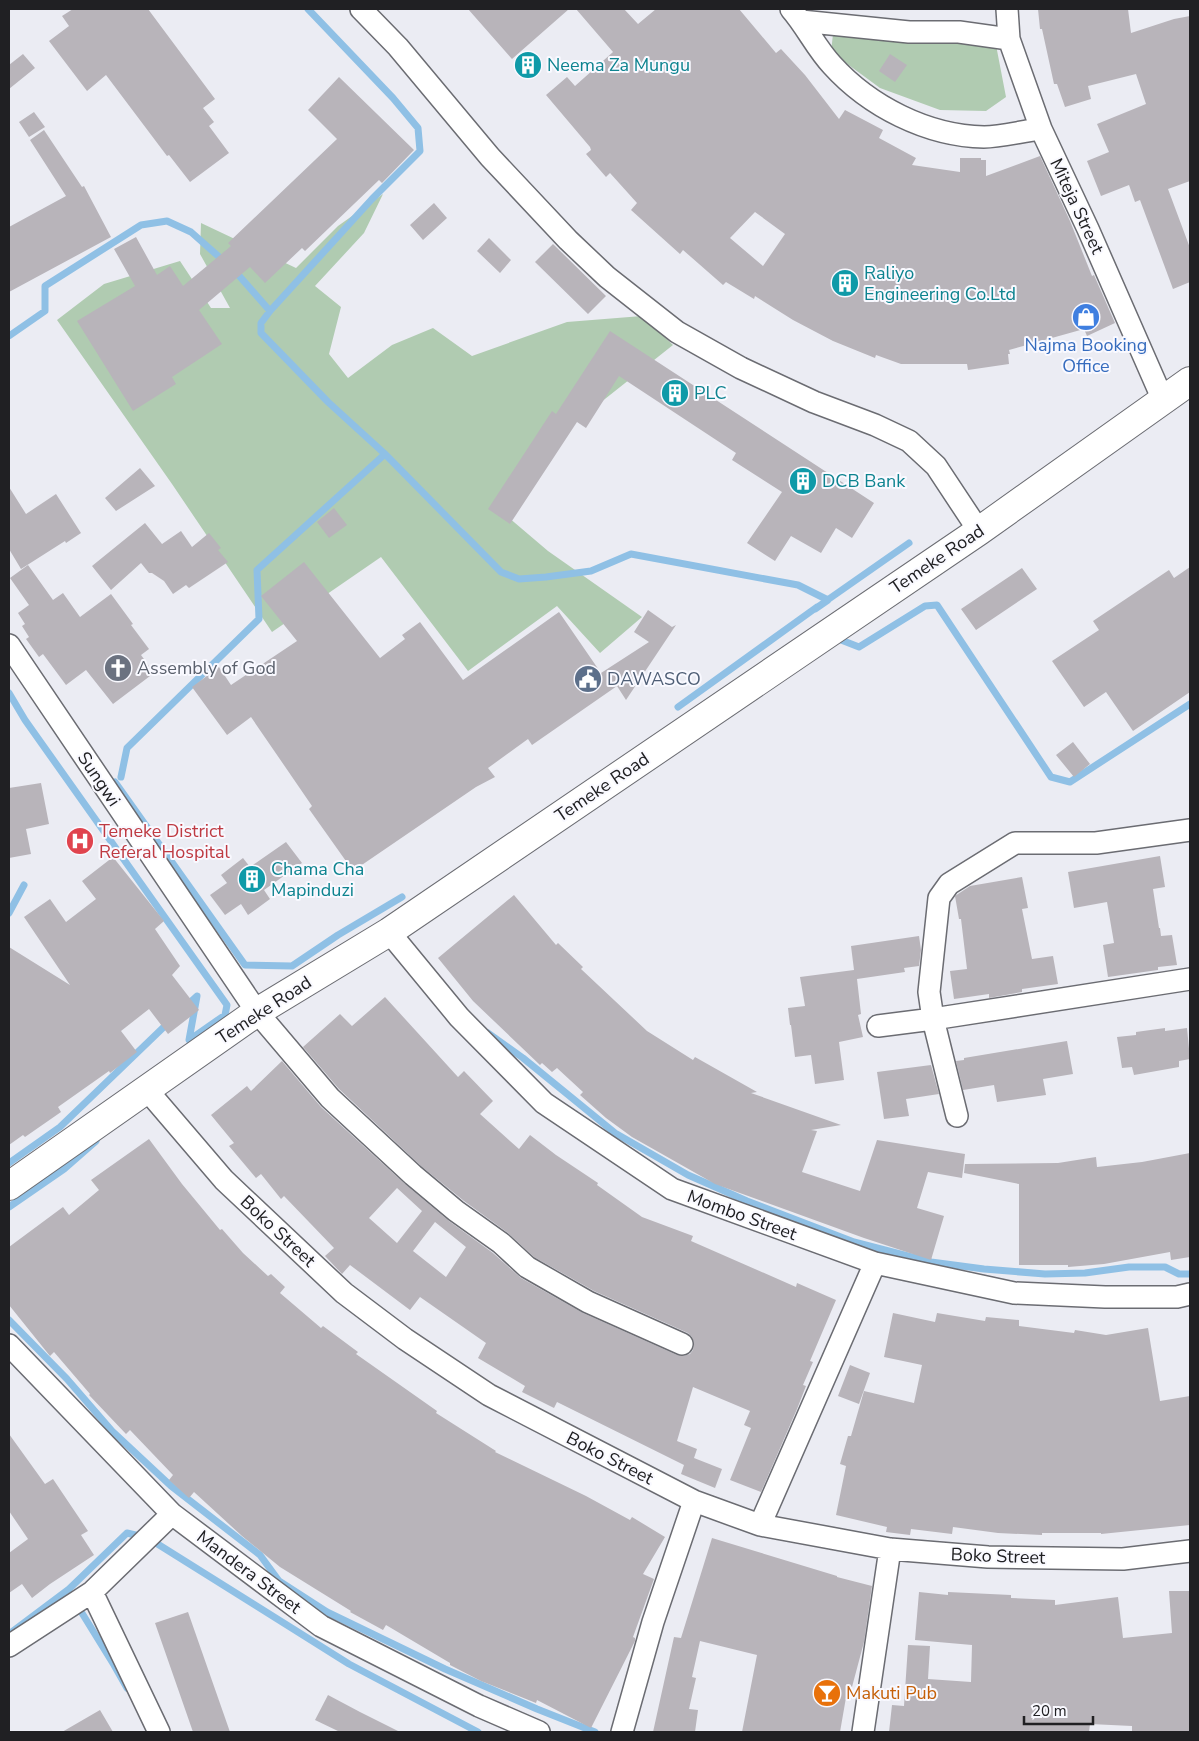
<svg xmlns="http://www.w3.org/2000/svg" width="1199" height="1741" viewBox="0 0 1199 1741" font-family="'Nunito Sans',sans-serif">
<style>
.green{fill:#b0cbb1}
.lines{fill:none;stroke-linecap:round;stroke-linejoin:round}
.stream{stroke:#8fc0e5;stroke-width:7}
.building{fill:#b8b4ba;fill-rule:evenodd}
.street-casing{stroke:#6b6c72;stroke-width:24}
.secondary-casing{stroke:#6b6c72;stroke-width:30}
.street{stroke:#fff;stroke-width:21}
.secondary{stroke:#fff;stroke-width:28}
.labels{text-anchor:middle;stroke-width:4;stroke-linejoin:round;paint-order:stroke}
.culture-label{font-size:18px;fill:#0d838f;stroke:#f9f9ff;text-anchor:start}
.street-label{font-size:18px;fill:#202023;stroke:#f9f9ff}
.shop-label{font-size:18px;fill:#366cbe;stroke:#f9f9ff}
.worship-label{font-size:18px;fill:#5b616d;stroke:#f9f9ff;text-anchor:start}
.service-label{font-size:18px;fill:#4e5e75;stroke:#f9f9ff;text-anchor:start}
.health-label{font-size:18px;fill:#be3a42;stroke:#f9f9ff;text-anchor:start}
.food-label{font-size:18px;fill:#c56008;stroke:#f9f9ff;text-anchor:start}
</style>
<rect width="100%" height="100%" fill="#ebecf3"/>
<path class="green" d="M 833,34 L 996,45 L 1006,97 L 986,111 L 940,110 L 880,88 L 831,52 Z
M 383,194 L 364,233 L 315,286 L 341,307 L 329,354 L 348,378 L 392,345 L 433,328 L 472,356 L 567,322 L 642,316 L 673,345 L 518,468 L 495,506 L 548,551 L 642,617 L 600,653 L 557,606 L 468,671 L 381,557 L 272,632 L 172,484 L 57,320 L 104,284 L 180,261 L 211,308 L 230,308 L 200,254 L 201,223 L 296,268 L 338,226 Z"/>
<g class="lines">
<path class="stream" d="M 308,9 L 393,98 L 418,128 L 420,151 L 372,199 L 270,311 L 261,323 L 261,333 L 328,402 L 385,454 L 501,572 L 519,579 L 546,577 L 591,571 L 631,554 L 798,585 L 828,600 L 815,609
M 234,270 L 270,311
M 9,336 L 45,311 L 45,286 L 141,225 L 167,221 L 191,232 L 226,263
M 826,601 L 909,543
M 836,638 L 859,647 L 925,606 L 937,605 L 1051,777 L 1070,782 L 1190,704
M 9,693 L 25,720 L 227,1005 L 225,1015 L 189,1040 L 197,996 L 186,1006
M 678,707 L 817,607
M 121,777 L 127,748 L 259,619 L 257,570 L 385,454
M 115,782 L 245,965 L 292,966 L 338,935 L 402,897
M 9,913 L 24,885
M 488,1033 L 523,1058 L 615,1133 L 688,1175 L 747,1201 L 854,1242 L 931,1262 L 984,1269 L 1045,1274 L 1085,1273 L 1129,1267 L 1165,1267 L 1179,1274 L 1190,1274
M 9,1163 L 60,1127 L 169,1022
M 9,1207 L 64,1169 L 96,1141
M 9,1320 L 67,1379 L 112,1431 L 171,1486 L 260,1555 L 279,1581 L 327,1612 L 445,1669 L 537,1709 L 595,1732
M 77,1605 L 114,1665 L 127,1688
M 9,1634 L 69,1589 L 127,1533 L 148,1538 L 349,1664 L 478,1732"/>
</g>
<path class="building" d="M 73,9 L 148,9 L 215,99 L 203,108 L 214,122 L 209,126 L 229,153 L 190,182 L 169,155 L 167,156 L 106,75 L 87,91 L 49,41 L 69,26 L 62,16 Z
M 468,9 L 569,9 L 512,59 Z
M 576,9 L 624,9 L 638,24 L 656,9 L 739,9 L 776,53 L 781,49 L 805,75 L 839,119 L 845,110 L 883,130 L 879,138 L 916,158 L 912,165 L 960,172 L 960,158 L 981,158 L 981,160 L 986,160 L 986,176 L 1040,156 L 1070,221 L 1092,276 L 1094,275 L 1115,323 L 1087,336 L 1084,329 L 1009,350 L 1010,354 L 1008,354 L 1009,364 L 968,370 L 967,364 L 901,364 L 876,355 L 875,358 L 833,341 L 793,320 L 755,296 L 754,299 L 726,282 L 723,285 L 683,250 L 680,254 L 631,210 L 637,203 L 610,173 L 606,177 L 586,154 L 591,150 L 590,147 L 546,95 L 567,77 L 575,86 L 613,52 ZM 755,212 L 785,234 L 763,266 L 730,238 Z
M 1038,9 L 1128,9 L 1131,33 L 1174,19 L 1190,16 L 1190,181 L 1168,189 L 1190,248 L 1190,282 L 1173,289 L 1140,200 L 1135,202 L 1129,185 L 1101,196 L 1087,161 L 1109,152 L 1097,124 L 1146,104 L 1136,74 L 1088,86 L 1091,99 L 1065,107 L 1057,84 L 1054,84 L 1042,29 L 1040,29 Z
M 23,54 L 35,68 L 9,89 L 9,65 Z
M 890,54 L 907,65 L 895,82 L 879,71 Z
M 339,77 L 414,150 L 382,183 L 379,180 L 305,251 L 302,248 L 265,283 L 250,267 L 199,310 L 222,344 L 172,377 L 176,384 L 133,411 L 77,321 L 135,286 L 114,249 L 136,237 L 157,275 L 170,266 L 183,286 L 231,246 L 228,243 L 337,139 L 308,110 Z
M 34,112 L 45,127 L 29,137 L 19,122 Z
M 44,130 L 82,187 L 84,186 L 111,237 L 9,292 L 9,227 L 66,196 L 30,140 Z
M 434,203 L 447,218 L 423,240 L 410,225 Z
M 489,238 L 511,260 L 500,273 L 477,251 Z
M 553,244 L 606,296 L 588,314 L 535,262 Z
M 610,331 L 874,503 L 852,538 L 836,528 L 821,553 L 791,536 L 775,561 L 747,543 L 782,492 L 732,460 L 736,453 L 619,376 L 586,428 L 577,422 L 510,524 L 488,509 L 552,411 L 556,414 Z
M 140,468 L 155,486 L 116,511 L 105,498 Z
M 9,487 L 26,514 L 56,494 L 81,533 L 66,543 L 65,541 L 21,569 L 9,549 Z
M 334,508 L 347,525 L 329,538 L 317,522 Z
M 145,523 L 162,544 L 181,531 L 192,547 L 209,533 L 221,548 L 218,550 L 228,562 L 189,588 L 186,585 L 173,594 L 164,581 L 152,573 L 149,573 L 141,563 L 111,590 L 92,566 Z
M 304,562 L 380,658 L 405,639 L 402,635 L 420,622 L 463,680 L 559,612 L 601,673 L 649,642 L 634,632 L 648,610 L 672,627 L 676,625 L 626,700 L 617,686 L 532,745 L 528,739 L 488,768 L 495,777 L 476,787 L 353,871 L 309,809 L 312,806 L 251,717 L 227,735 L 192,687 L 219,667 L 231,685 L 297,641 L 261,596 Z
M 28,565 L 53,600 L 63,593 L 80,617 L 111,594 L 133,624 L 131,625 L 149,649 L 141,655 L 154,673 L 113,704 L 86,670 L 66,685 L 43,654 L 39,657 L 26,639 L 29,637 L 22,626 L 25,624 L 18,613 L 29,605 L 10,578 Z
M 1190,567 L 1190,692 L 1133,731 L 1106,692 L 1084,707 L 1052,661 L 1099,630 L 1093,621 L 1169,570 L 1174,578 Z
M 1022,568 L 1037,589 L 976,630 L 961,609 Z
M 1073,742 L 1090,764 L 1074,777 L 1056,755 Z
M 41,783 L 49,824 L 26,829 L 31,854 L 9,858 L 9,788 Z
M 286,842 L 302,863 L 264,890 L 270,899 L 248,915 L 241,904 L 225,915 L 210,895 L 227,883 L 221,875 L 243,858 L 250,867 Z
M 1160,856 L 1165,887 L 1153,889 L 1159,928 L 1160,928 L 1161,936 L 1172,935 L 1177,965 L 1158,967 L 1158,970 L 1108,977 L 1103,945 L 1114,943 L 1107,902 L 1074,908 L 1068,872 Z
M 113,857 L 164,921 L 155,929 L 180,966 L 172,975 L 199,1010 L 168,1034 L 149,1009 L 121,1031 L 137,1052 L 110,1073 L 109,1071 L 58,1107 L 61,1112 L 25,1137 L 23,1135 L 9,1145 L 9,947 L 70,985 L 24,917 L 50,899 L 66,922 L 96,899 L 82,881 Z
M 1022,877 L 1028,908 L 1022,909 L 1032,959 L 1053,956 L 1058,984 L 1022,989 L 1022,992 L 989,998 L 989,994 L 954,999 L 950,971 L 967,969 L 961,919 L 959,919 L 955,896 L 970,886 Z
M 514,895 L 556,945 L 558,943 L 583,967 L 581,969 L 647,1031 L 693,1060 L 695,1057 L 757,1092 L 751,1093 L 841,1125 L 811,1130 L 817,1131 L 802,1172 L 860,1191 L 877,1140 L 965,1154 L 962,1178 L 928,1172 L 917,1208 L 944,1216 L 931,1260 L 864,1238 L 715,1184 L 632,1137 L 606,1118 L 580,1095 L 583,1092 L 557,1068 L 552,1072 L 542,1063 L 540,1065 L 473,1001 L 438,958 Z
M 919,936 L 921,950 L 919,966 L 904,968 L 905,972 L 857,979 L 861,1014 L 858,1015 L 863,1037 L 839,1042 L 844,1080 L 815,1084 L 811,1055 L 795,1057 L 791,1025 L 790,1025 L 788,1008 L 805,1006 L 800,977 L 854,970 L 851,946 Z
M 385,997 L 458,1077 L 464,1071 L 493,1101 L 480,1114 L 519,1149 L 530,1135 L 556,1155 L 598,1183 L 597,1185 L 642,1217 L 693,1236 L 691,1241 L 796,1287 L 797,1283 L 836,1300 L 810,1361 L 813,1362 L 803,1385 L 806,1386 L 797,1409 L 761,1492 L 730,1480 L 751,1428 L 744,1425 L 750,1411 L 693,1387 L 677,1441 L 697,1449 L 694,1458 L 722,1469 L 715,1488 L 681,1474 L 684,1465 L 557,1402 L 554,1408 L 522,1392 L 525,1386 L 478,1358 L 486,1343 L 420,1297 L 410,1310 L 350,1265 L 342,1274 L 325,1256 L 334,1248 L 284,1196 L 281,1199 L 261,1174 L 256,1178 L 229,1146 L 234,1143 L 211,1115 L 247,1086 L 251,1091 L 282,1061 L 321,1107 L 405,1184 L 449,1221 L 493,1253 L 521,1278 L 583,1313 L 677,1355 L 684,1356 L 690,1354 L 693,1350 L 694,1343 L 692,1337 L 688,1333 L 594,1291 L 534,1257 L 508,1233 L 464,1201 L 421,1166 L 339,1089 L 303,1047 L 340,1014 L 352,1026 ZM 397,1188 L 422,1211 L 397,1243 L 369,1218 ZM 435,1222 L 466,1247 L 446,1277 L 413,1251 Z
M 1165,1028 L 1165,1031 L 1187,1028 L 1190,1059 L 1179,1061 L 1179,1067 L 1134,1075 L 1132,1067 L 1122,1068 L 1117,1037 L 1136,1035 L 1136,1032 Z
M 1067,1041 L 1073,1074 L 1043,1079 L 1046,1095 L 997,1102 L 994,1085 L 963,1090 L 956,1061 L 964,1060 L 964,1058 Z
M 931,1065 L 939,1094 L 906,1099 L 909,1116 L 884,1119 L 877,1072 Z
M 149,1139 L 182,1184 L 220,1230 L 222,1229 L 243,1253 L 268,1276 L 271,1274 L 285,1287 L 280,1293 L 321,1328 L 323,1326 L 358,1352 L 356,1354 L 437,1411 L 436,1413 L 496,1451 L 495,1452 L 586,1496 L 630,1520 L 632,1517 L 665,1537 L 643,1574 L 654,1579 L 633,1637 L 635,1638 L 635,1641 L 591,1728 L 537,1700 L 536,1703 L 481,1681 L 450,1665 L 450,1663 L 386,1625 L 383,1630 L 350,1612 L 351,1611 L 280,1567 L 242,1536 L 194,1492 L 189,1498 L 169,1480 L 173,1475 L 130,1430 L 126,1434 L 89,1395 L 90,1394 L 54,1352 L 50,1356 L 9,1305 L 9,1247 L 63,1207 L 69,1215 L 99,1190 L 91,1180 Z
M 1190,1153 L 1190,1257 L 1171,1260 L 1170,1252 L 1104,1264 L 1068,1267 L 1068,1265 L 1019,1265 L 1019,1184 L 964,1173 L 965,1164 L 1058,1163 L 1096,1157 L 1097,1167 L 1142,1162 Z
M 893,1313 L 935,1322 L 937,1313 L 985,1321 L 986,1317 L 1019,1320 L 1019,1326 L 1074,1333 L 1075,1330 L 1106,1335 L 1148,1328 L 1160,1401 L 1190,1396 L 1190,1525 L 1101,1534 L 1101,1533 L 1042,1533 L 1042,1535 L 998,1533 L 953,1527 L 952,1534 L 911,1529 L 910,1535 L 886,1532 L 887,1527 L 836,1515 L 846,1466 L 840,1464 L 848,1436 L 851,1436 L 864,1391 L 914,1403 L 922,1365 L 884,1357 Z
M 850,1365 L 870,1373 L 859,1404 L 838,1396 Z
M 9,1434 L 45,1484 L 53,1479 L 88,1531 L 81,1535 L 94,1555 L 50,1584 L 32,1598 L 22,1584 L 9,1593 L 9,1553 L 28,1539 L 9,1511 Z
M 712,1538 L 837,1576 L 837,1577 L 872,1586 L 864,1642 L 852,1687 L 848,1686 L 840,1732 L 742,1732 L 757,1655 L 700,1641 L 692,1677 L 696,1678 L 689,1709 L 698,1710 L 695,1732 L 653,1732 L 674,1637 L 681,1638 Z
M 1169,1591 L 1190,1591 L 1190,1732 L 1132,1732 L 1132,1726 L 1090,1724 L 1089,1732 L 889,1732 L 892,1705 L 904,1706 L 908,1645 L 930,1646 L 928,1679 L 971,1682 L 972,1645 L 915,1640 L 919,1592 L 948,1595 L 948,1592 L 1011,1595 L 1011,1598 L 1055,1600 L 1055,1605 L 1118,1597 L 1123,1638 L 1172,1633 Z
M 188,1612 L 230,1732 L 193,1732 L 155,1623 Z
M 328,1695 L 360,1712 L 400,1732 L 340,1732 L 315,1720 Z
M 100,1710 L 113,1732 L 62,1732 Z"/>
<g class="lines">
<defs>
<path id="street" d="M 361,9 L 398,47 L 490,157 L 568,240 L 607,277 L 677,332 L 741,368 L 814,402 L 875,425 L 909,441 L 936,466 L 979,531
M 791,9 C 806,26 816,48 832,65 C 869,106 927,136 984,137 C 1002,137 1022,131 1041,129
M 1007,9 L 1009,39 L 1041,129 L 1088,229 L 1163,400
M 801,21 L 909,32 L 959,32 L 1009,39
M 9,645 L 257,1012 L 330,1098 L 413,1175 L 456,1211 L 501,1243 L 527,1267 L 588,1302 L 682,1344
M 389,932 L 459,1017 L 544,1103 L 672,1189 L 875,1263 L 1014,1293 L 1105,1297 L 1177,1297 L 1190,1294
M 878,1026 L 933,1019 L 1190,979
M 147,1090 L 224,1180 L 344,1293 L 405,1339 L 489,1395 L 694,1501 L 760,1525 L 890,1549 L 988,1557 L 1123,1559 L 1190,1551
M 957,1116 L 933,1019 L 929,992 L 939,898 L 949,884 L 1015,843 L 1096,843 L 1190,830
M 9,1345 L 172,1514 L 321,1626 L 479,1706 L 539,1732
M 760,1525 L 875,1263
M 92,1592 L 159,1732
M 9,1646 L 92,1592 L 172,1514
M 622,1732 L 653,1622 L 694,1501
M 863,1732 L 890,1549"/>
<path id="secondary" d="M 9,1186 L 257,1012 L 389,932 L 979,531 L 1190,381"/>
</defs>
<use href="#street" class="street-casing"/>
<use href="#secondary" class="secondary-casing"/>
<use href="#street" class="street"/>
<use href="#secondary" class="secondary"/>
</g>
<defs>
<symbol id="building-disc" viewBox="-11 -11 22 22"><circle r="9.5" fill="#0f9aa8" stroke="#f9f9ff"/><path d="M-4-6H4V6H1V3H-1V6H-4ZM-2.5-4.3h1.7v1.8h-1.7ZM.8-4.3h1.7v1.8H.8ZM-2.5-1h1.7V.8h-1.7ZM.8-1h1.7V.8H.8Z" fill="#fff"/></symbol>
<symbol id="shop-disc" viewBox="-11 -11 22 22"><circle r="9.5" fill="#3f7fe0" stroke="#f9f9ff"/><path d="M-5-2.5h2.3a2.7 3.5 0 0 1 5.4 0H5L5.5 6h-11ZM-1.5-2.5h3a1.5 2.3 0 0 0-3 0Z" fill="#fff"/></symbol>
<symbol id="church-disc" viewBox="-11 -11 22 22"><circle r="9.5" fill="#6b7280" stroke="#f9f9ff"/><path d="M-1.2-6h2.4v3.5h3.3v2.4h-3.3V6h-2.4V-.1h-3.3v-2.4h3.3Z" fill="#fff"/></symbol>
<symbol id="civic-disc" viewBox="-11 -11 22 22"><circle r="9.5" fill="#5c6f8a" stroke="#f9f9ff"/><path d="M-.6-6.5H3V-4.5H.6V-3L4-1V1h2V6H-6V1h2V-1L-.6-3ZM-1.2 2.5V6h2.4V2.5Z" fill="#fff"/></symbol>
<symbol id="hospital-disc" viewBox="-11 -11 22 22"><circle r="9.5" fill="#e0444e" stroke="#f9f9ff"/><path d="M-5-5h3v3.5h4V-5h3V5h-3V1.5h-4V5h-3Z" fill="#fff"/></symbol>
<symbol id="bar-disc" viewBox="-11 -11 22 22"><circle r="9.5" fill="#e8710a" stroke="#f9f9ff"/><path d="M-6-5H6L.8 .8V4.5H3.5V6h-7V4.5H-.8V.8Z" fill="#fff"/></symbol>
</defs>
<g fill-rule="evenodd">
<use href="#building-disc" x="512" y="49" width="32" height="32"/>
<use href="#building-disc" x="829" y="267" width="32" height="32"/>
<use href="#shop-disc" x="1070" y="301" width="32" height="32"/>
<use href="#building-disc" x="659" y="377" width="32" height="32"/>
<use href="#building-disc" x="787" y="465" width="32" height="32"/>
<use href="#church-disc" x="102" y="652" width="32" height="32"/>
<use href="#civic-disc" x="572" y="663" width="32" height="32"/>
<use href="#hospital-disc" x="64" y="825" width="32" height="32"/>
<use href="#building-disc" x="236" y="863" width="32" height="32"/>
<use href="#bar-disc" x="811" y="1677" width="32" height="32"/>
</g>
<g class="labels">
<g class="culture-label">
<text x="547" y="71">Neema Za Mungu</text>
<text x="864" y="279">Raliyo<tspan x="864" dy="21">Engineering Co.Ltd</tspan></text>
<text x="694" y="399">PLC</text>
<text x="822" y="487">DCB Bank</text>
<text x="271" y="875">Chama Cha<tspan x="271" dy="21">Mapinduzi</tspan></text>
</g>
<g class="street-label">
<text transform="translate(1077 206) rotate(65)" y="6">Miteja Street</text>
<text transform="translate(937 559) rotate(-34)" y="6">Temeke Road</text>
<text transform="translate(99 779) rotate(56)" y="6">Sungwi</text>
<text transform="translate(602 787) rotate(-34)" y="6">Temeke Road</text>
<text transform="translate(264 1010) rotate(-33)" y="6">Temeke Road</text>
<text transform="translate(742 1215) rotate(20)" y="6">Mombo Street</text>
<text transform="translate(278 1231) rotate(43)" y="6">Boko Street</text>
<text transform="translate(610 1458) rotate(27)" y="6">Boko Street</text>
<text transform="translate(998 1556) rotate(2)" y="6">Boko Street</text>
<text transform="translate(249 1572) rotate(37)" y="6">Mandera Street</text>
</g>
<g class="shop-label">
<text x="1086" y="351">Najma Booking<tspan x="1086" dy="21">Office</tspan></text>
</g>
<g class="worship-label">
<text x="137" y="674">Assembly of God</text>
</g>
<g class="service-label">
<text x="607" y="685">DAWASCO</text>
</g>
<g class="health-label">
<text x="99" y="837">Temeke District<tspan x="99" dy="21">Referal Hospital</tspan></text>
</g>
<g class="food-label">
<text x="846" y="1699">Makuti Pub</text>
</g>
</g>
<rect width="1199" height="1741" fill="none" stroke="#202023" stroke-width="20"/>
<path d="M1024 1716v8h69v-8" fill="none" stroke="#202023" stroke-width="2.5"/>
<text x="1032" y="1716" font-size="15" fill="#202023" stroke="#f9f9ff" stroke-width="4" paint-order="stroke">20 m</text>
</svg>
